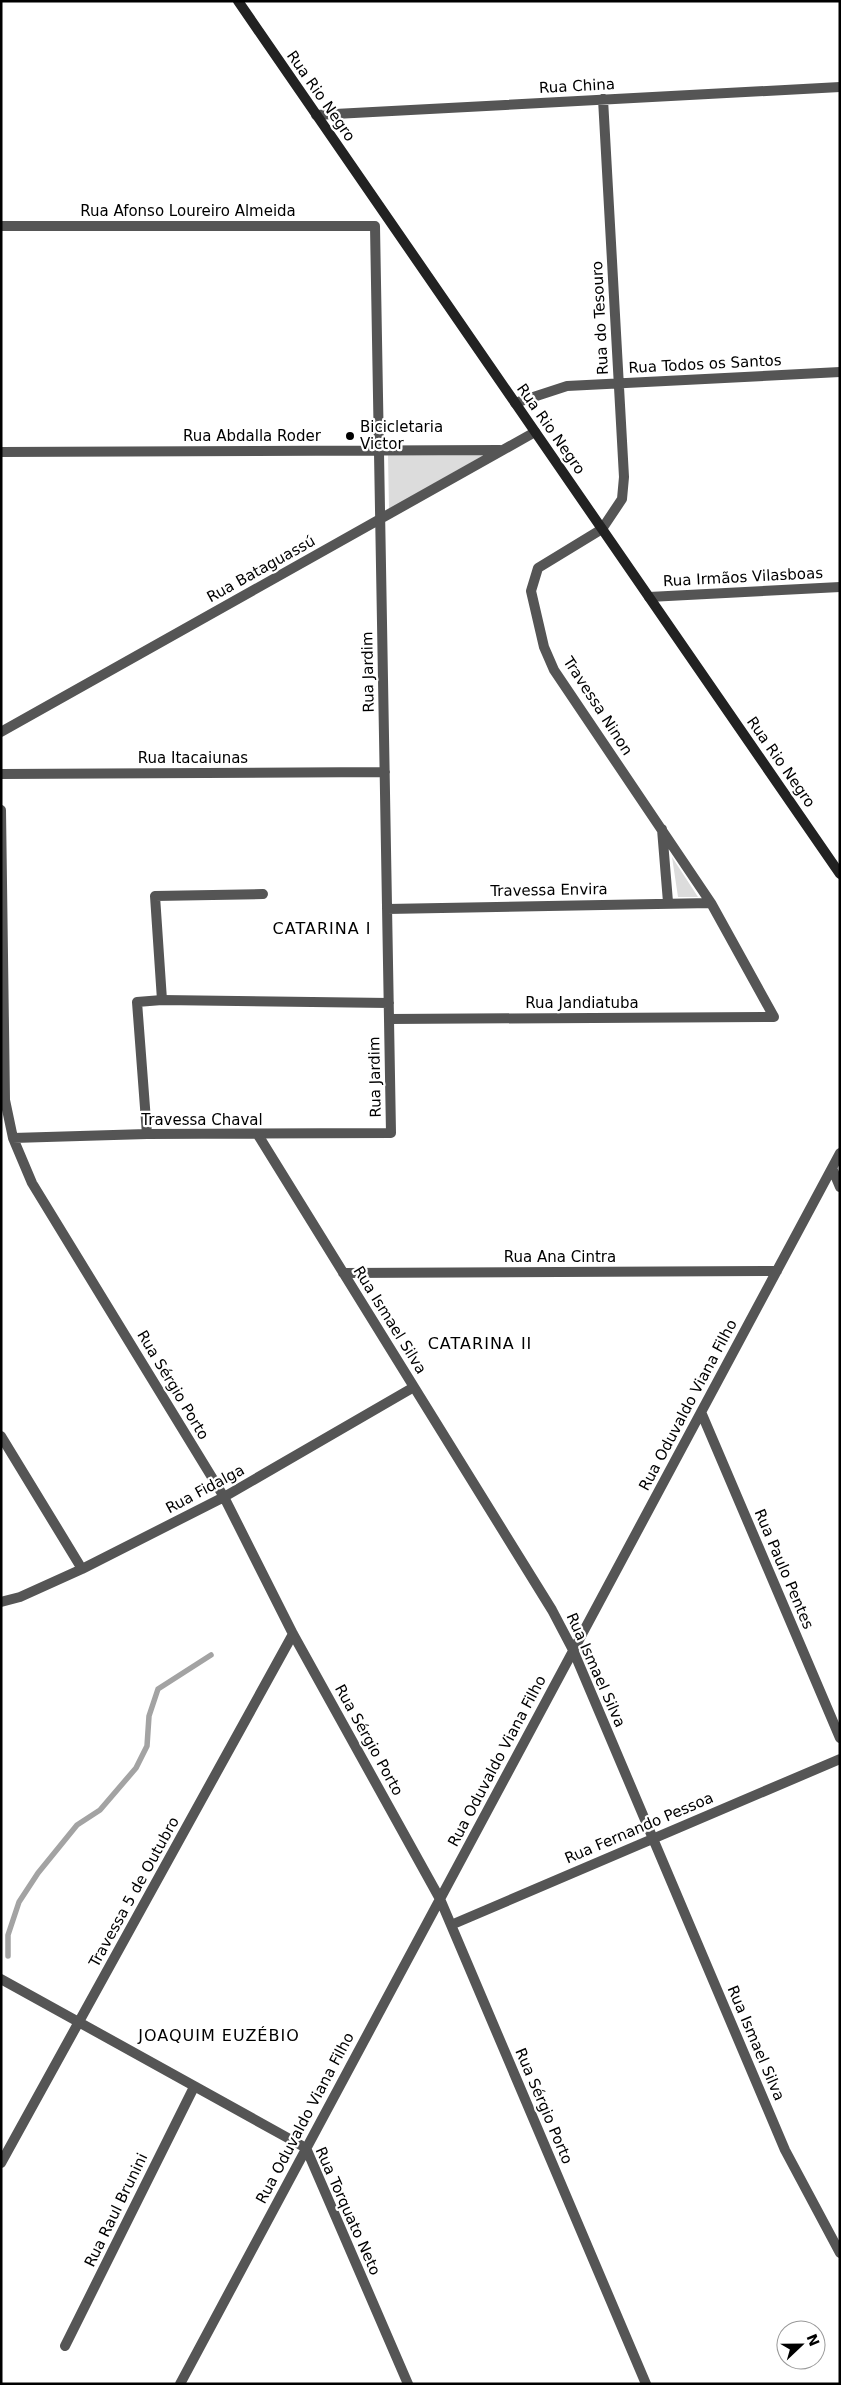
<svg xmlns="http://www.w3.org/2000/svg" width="841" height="2385" viewBox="0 0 841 2385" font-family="'DejaVu Sans',sans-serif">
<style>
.green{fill:#dcdcdc}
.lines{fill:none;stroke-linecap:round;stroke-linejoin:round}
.stream{stroke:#a3a3a3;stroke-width:5.5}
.pedestrian{stroke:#555;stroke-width:10}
.minor{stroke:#555;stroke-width:10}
.secondary{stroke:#222;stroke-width:10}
.poi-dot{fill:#000;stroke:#fff;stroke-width:2}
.labels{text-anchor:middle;stroke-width:4.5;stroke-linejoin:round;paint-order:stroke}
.street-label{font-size:15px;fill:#000;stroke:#fff}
.poi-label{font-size:15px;fill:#000;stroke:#fff;text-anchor:start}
.neighbourhood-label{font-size:16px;letter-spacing:1px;fill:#000;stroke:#fff}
</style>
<rect width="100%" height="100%" fill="#fff"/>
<path class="green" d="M 388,455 L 484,455 L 389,509 Z
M 672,857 L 698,897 L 678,897 Z"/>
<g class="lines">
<path class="stream" d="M 8,1956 L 8,1935 L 19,1902 L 38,1873 L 77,1825 L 100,1810 L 136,1768 L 147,1746 L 149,1716 L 158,1689 L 211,1655"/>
<path class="pedestrian" d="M 162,1000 L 155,896 L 263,894"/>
<path class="minor" d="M 316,115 L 840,87
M 1,226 L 375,226
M 515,403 L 567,386 L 840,372
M 1,452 L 500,450
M 649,597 L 840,587
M 1,732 L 535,432
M 1,774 L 385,772
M 1,810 L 5,1100 L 13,1138 L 32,1183 L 224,1497 L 293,1634 L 440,1899 L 646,2384
M 662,829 L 668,902
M 387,909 L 711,903
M 389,1019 L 774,1017 L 711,903 L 554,670 L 544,647 L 531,591 L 538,568 L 602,529 L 622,499 L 624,477 L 603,99
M 147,1134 L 137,1002 L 162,1000 L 389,1003
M 258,1135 L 552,1610 L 573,1650 L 785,2150 L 840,2253
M 13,1138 L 147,1134 L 391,1133 L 375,226
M 832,1168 L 840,1187
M 343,1273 L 777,1271
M 701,1412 L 840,1738
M 1,1436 L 82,1569
M 1,1602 L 20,1597 L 82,1569 L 224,1497 L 414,1387
M 451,1925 L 840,1759
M 1,1979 L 306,2148 L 408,2384
M 1,2163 L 293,1634
M 65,2346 L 194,2087
M 180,2384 L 840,1153"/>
<path class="secondary" d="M 238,1 L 840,874"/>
</g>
<circle class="poi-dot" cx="350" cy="436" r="5"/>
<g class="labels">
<g class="street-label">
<text transform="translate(577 86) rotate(-3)" y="5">Rua China</text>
<text transform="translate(321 96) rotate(55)" y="5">Rua Rio Negro</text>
<text x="188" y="216">Rua Afonso Loureiro Almeida</text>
<text transform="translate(600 318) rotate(-93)" y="5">Rua do Tesouro</text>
<text transform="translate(705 364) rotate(-3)" y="5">Rua Todos os Santos</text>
<text transform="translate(551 429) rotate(55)" y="5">Rua Rio Negro</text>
<text x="252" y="441">Rua Abdalla Roder</text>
<text transform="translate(261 569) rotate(-29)" y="5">Rua Bataguassú</text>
<text transform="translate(743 577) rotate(-3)" y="5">Rua Irmãos Vilasboas</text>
<text transform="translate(368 672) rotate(-91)" y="5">Rua Jardim</text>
<text transform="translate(598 706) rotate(57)" y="5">Travessa Ninon</text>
<text x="193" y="763">Rua Itacaiunas</text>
<text transform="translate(781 762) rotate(55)" y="5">Rua Rio Negro</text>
<text transform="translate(549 890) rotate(-1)" y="5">Travessa Envira</text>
<text x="582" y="1008">Rua Jandiatuba</text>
<text transform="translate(375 1077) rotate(-91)" y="5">Rua Jardim</text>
<text x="202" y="1125">Travessa Chaval</text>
<text x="560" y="1262">Rua Ana Cintra</text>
<text transform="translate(390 1320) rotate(58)" y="5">Rua Ismael Silva</text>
<text transform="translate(173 1385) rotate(59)" y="5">Rua Sérgio Porto</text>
<text transform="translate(688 1405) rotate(-62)" y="5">Rua Oduvaldo Viana Filho</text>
<text transform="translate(205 1489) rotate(-28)" y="5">Rua Fidalga</text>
<text transform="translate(784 1569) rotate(67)" y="5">Rua Paulo Pentes</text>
<text transform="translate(596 1670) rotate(66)" y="5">Rua Ismael Silva</text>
<text transform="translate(369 1740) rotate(61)" y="5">Rua Sérgio Porto</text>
<text transform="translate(497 1761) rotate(-62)" y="5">Rua Oduvaldo Viana Filho</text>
<text transform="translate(639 1828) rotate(-23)" y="5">Rua Fernando Pessoa</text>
<text transform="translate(134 1892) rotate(-61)" y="5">Travessa 5 de Outubro</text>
<text transform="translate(756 2043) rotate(67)" y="5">Rua Ismael Silva</text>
<text transform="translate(544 2106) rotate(67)" y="5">Rua Sérgio Porto</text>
<text transform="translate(305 2118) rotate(-62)" y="5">Rua Oduvaldo Viana Filho</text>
<text transform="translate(116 2210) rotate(-64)" y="5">Rua Raul Brunini</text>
<text transform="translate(348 2211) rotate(66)" y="5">Rua Torquato Neto</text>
</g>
<g class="poi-label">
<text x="360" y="432">Bicicletaria<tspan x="360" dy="17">Victor</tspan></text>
</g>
<g class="neighbourhood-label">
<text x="322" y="934">CATARINA I</text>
<text x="480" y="1349">CATARINA II</text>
<text x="219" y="2041">JOAQUIM EUZÉBIO</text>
</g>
</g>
<rect width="841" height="2385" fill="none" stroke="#000000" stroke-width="5"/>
<g transform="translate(801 2345) rotate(68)"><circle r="24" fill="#ffffff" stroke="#999999"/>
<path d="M0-4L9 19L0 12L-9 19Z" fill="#000000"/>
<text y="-8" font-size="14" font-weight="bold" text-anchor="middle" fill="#000000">N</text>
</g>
</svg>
